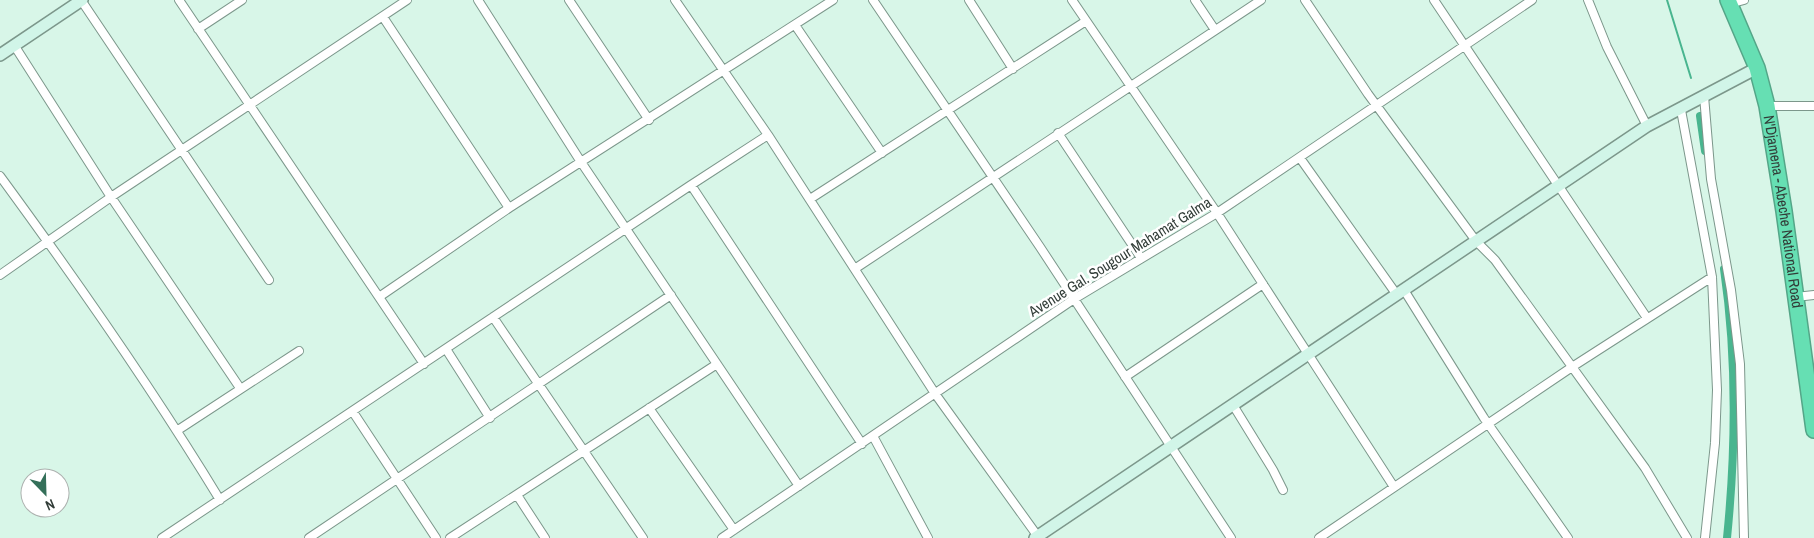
<svg xmlns="http://www.w3.org/2000/svg" width="1814" height="538" viewBox="0 0 1814 538" font-family="'Archivo Narrow',sans-serif">
<style>
.lines{fill:none;stroke-linecap:round;stroke-linejoin:round}
.stream{stroke:#49b58f;stroke-width:2}
.canal{stroke:#49b58f;stroke-width:8}
.street-casing{stroke:#7c978b;stroke-width:10}
.secondary-casing{stroke:#7c978b;stroke-width:14}
.highway-casing{stroke:#54a688;stroke-width:18}
.street{stroke:#fff;stroke-width:8}
.secondary{stroke:#d1f5e8;stroke-width:11}
.highway{stroke:#66dfb3;stroke-width:15}
.labels{text-anchor:middle;stroke-width:5;stroke-linejoin:round;paint-order:stroke}
.street-label{font-size:15px;fill:#323d38;stroke:#fff}
</style>
<rect width="100%" height="100%" fill="#d8f6e8"/>
<g class="lines">
<path class="stream" d="M 1667,0 L 1691,78"/>
<path class="canal" d="M 1700,116 L 1705,151
M 1724,269 C 1737,358 1736,448 1727,538"/>
<defs>
<path id="street" d="M 81,0 L 269,280
M 179,0 L 424,364
M 478,0 L 581,162 L 799,486
M 569,0 L 649,120
M 675,0 L 768,135 L 936,395 L 1039,538
M 873,0 L 1040,247 L 1231,538
M 969,0 L 1013,69
M 1072,0 L 1217,213 L 1394,487
M 1195,0 L 1215,30
M 1305,0 L 1368,94 L 1476,241 L 1495,260 L 1645,468 L 1687,538
M 1434,0 L 1647,318
M 1588,0 L 1607,47 L 1647,126
M 1731,0 L 1733,3 L 1744,0
M 383,17 L 509,208
M 795,25 L 882,153
M 198,29 L 242,0
M 14,45 L 111,197 L 240,388
M 1704,96 L 1711,179 L 1731,290 L 1740,364 L 1744,538
M 1767,106 L 1814,106
M 1681,110 L 1712,277 L 1717,390 L 1715,443 L 1705,538
M 1058,133 L 1141,258
M 768,135 L 691,185 L 862,444
M 1300,158 L 1397,295
M 0,176 C 77,281 152,388 220,500
M 810,199 L 1086,21
M 856,268 L 1261,0
M 0,275 L 111,197 L 407,0
M 1404,290 L 1484,418 L 1568,538
M 379,297 L 509,208 L 833,0
M 1796,297 L 1814,295
M 493,317 L 643,538
M 446,349 L 490,418
M 1125,377 L 1263,284
M 1233,405 L 1273,470 L 1283,490
M 649,408 L 734,530
M 353,412 L 436,538
M 178,430 L 299,351
M 873,436 L 928,538
M 517,495 L 545,538
M 162,538 L 691,185
M 309,538 L 671,295
M 450,538 L 717,364
M 722,538 L 1074,299 L 1217,213 L 1532,0
M 1319,538 L 1572,367 L 1712,277"/>
<path id="secondary" d="M 0,55 L 82,0
M 1035,538 L 1647,126 L 1757,68"/>
<g id="highway">
<path id="s1" d="M 1728,0 L 1757,68 L 1767,106 L 1784,211 L 1814,430"/>
</g>
</defs>
<use href="#street" class="street-casing"/>
<use href="#secondary" class="secondary-casing"/>
<use href="#highway" class="highway-casing"/>
<use href="#street" class="street"/>
<use href="#secondary" class="secondary"/>
<use href="#highway" class="highway"/>
</g>
<g class="labels">
<g class="street-label">
<text dy="5" stroke="none"><textPath href="#s1" startOffset="220">N'Djamena - Abeche National Road</textPath></text>
<text transform="translate(1120 257) rotate(-32)" y="5">Avenue Gal. Sougour Mahamat Galma</text>
</g>
</g>
<g transform="translate(45 493) rotate(157)"><circle r="24" fill="#ffffff" stroke="#adb1af"/>
<path d="M0-4L9 19L0 12L-9 19Z" fill="#346f59"/>
<text y="-8" font-size="14" font-weight="bold" text-anchor="middle" fill="#323d38">N</text>
</g>
</svg>
